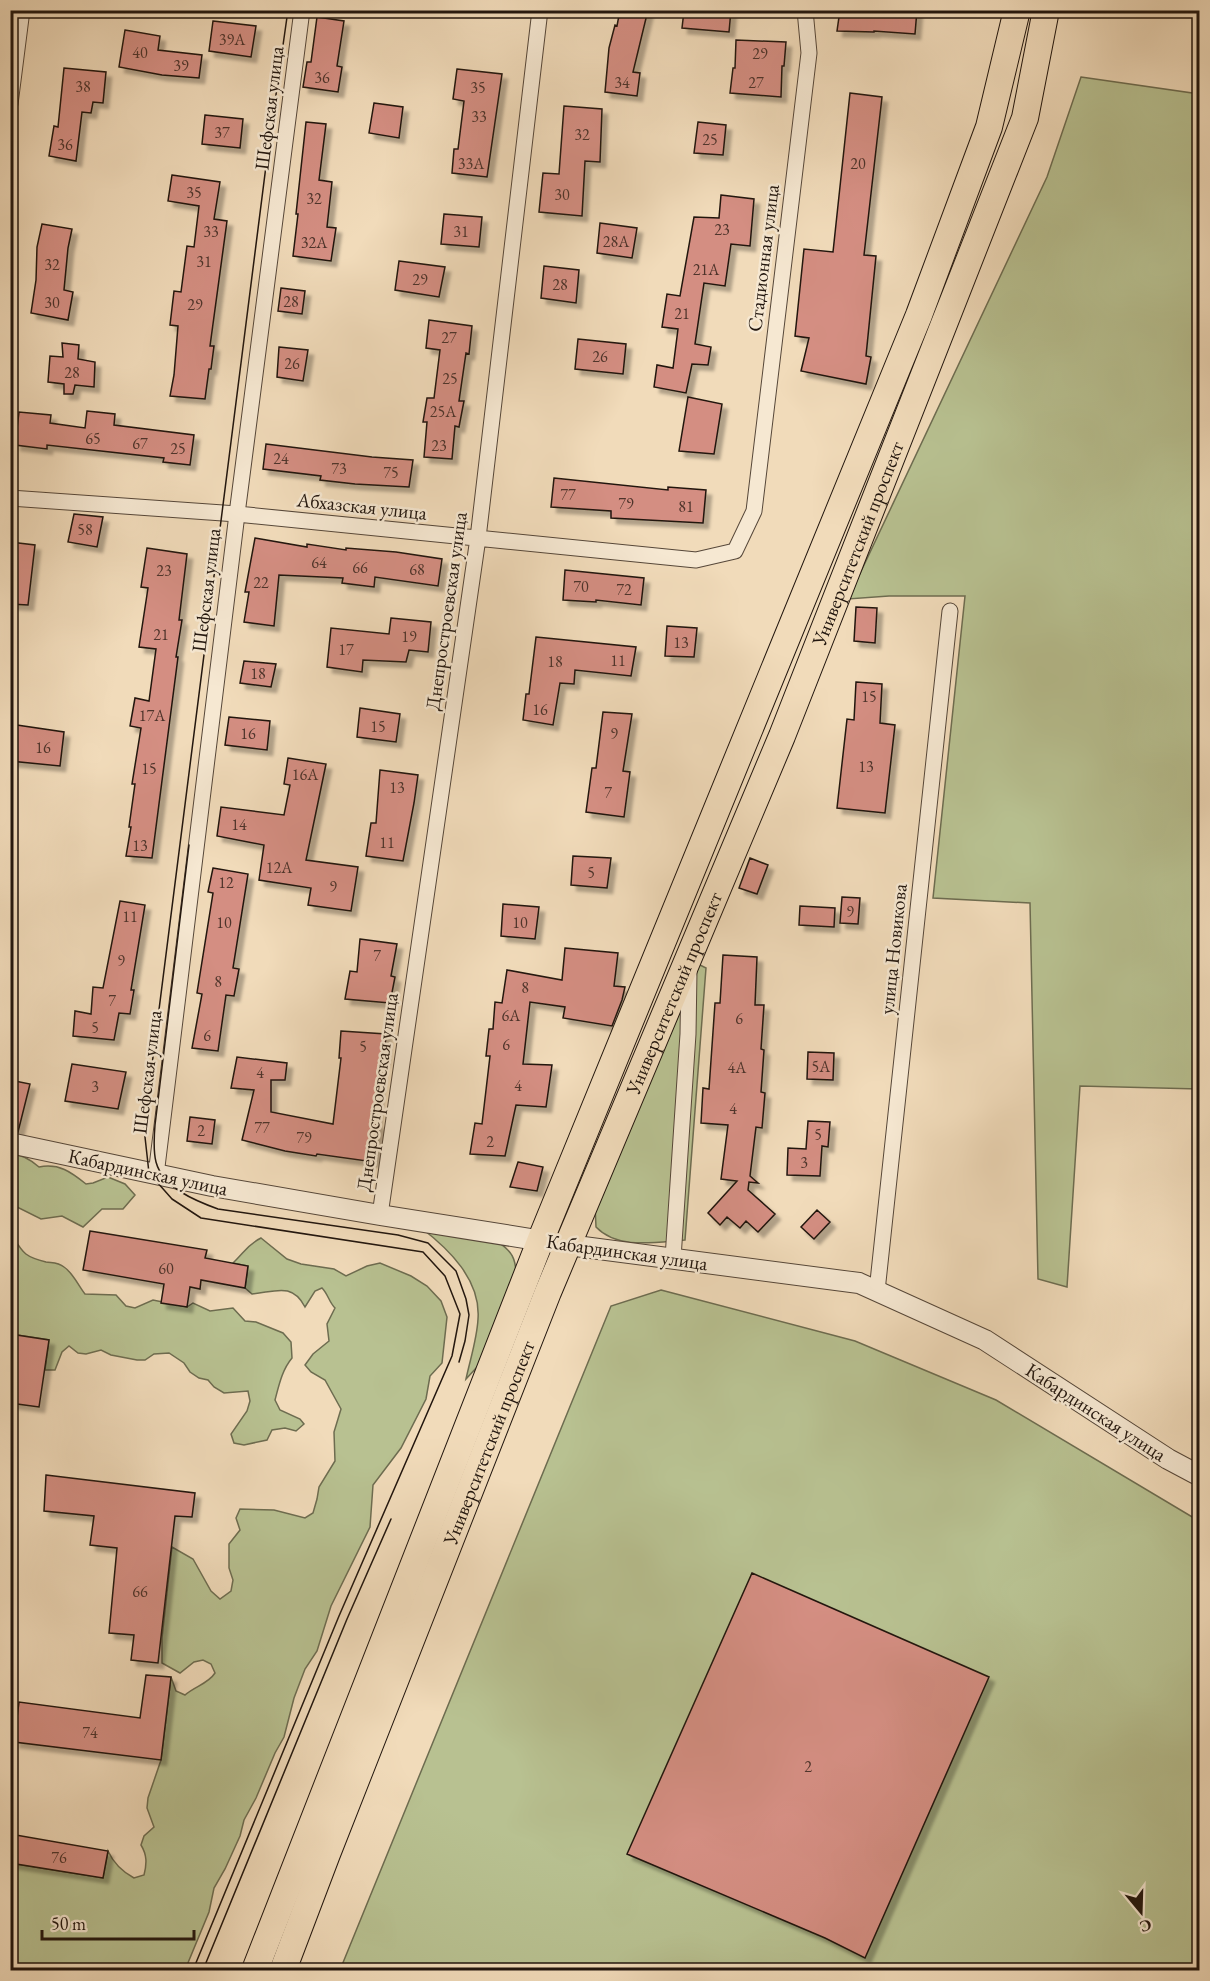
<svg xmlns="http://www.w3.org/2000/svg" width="1210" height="1981" viewBox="0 0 1210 1981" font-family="'EB Garamond',serif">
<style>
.green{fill:#b8c191;stroke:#6d6c50;stroke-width:1.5}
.building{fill:#d48e82;stroke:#22160e;stroke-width:1.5;filter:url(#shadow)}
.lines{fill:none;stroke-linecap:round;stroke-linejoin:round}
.minor-casing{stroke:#564739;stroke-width:17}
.tertiary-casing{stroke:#564739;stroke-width:22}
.trunk-casing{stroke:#22160e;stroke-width:28}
.minor{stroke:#f6e8d2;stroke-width:15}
.tertiary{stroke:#f6e8d2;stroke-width:20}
.trunk{stroke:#f1dbba;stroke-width:26}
.tram{stroke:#22160e;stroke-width:1.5}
.labels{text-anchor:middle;stroke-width:5;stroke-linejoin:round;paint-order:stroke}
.number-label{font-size:16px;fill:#4e342b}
.street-label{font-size:20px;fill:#22160e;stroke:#f6e8d2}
</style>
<defs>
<filter id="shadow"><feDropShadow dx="5.5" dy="5.5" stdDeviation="1.5" flood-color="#0004"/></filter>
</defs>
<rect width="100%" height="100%" fill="#f1dbba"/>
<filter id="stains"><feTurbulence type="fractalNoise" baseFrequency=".00333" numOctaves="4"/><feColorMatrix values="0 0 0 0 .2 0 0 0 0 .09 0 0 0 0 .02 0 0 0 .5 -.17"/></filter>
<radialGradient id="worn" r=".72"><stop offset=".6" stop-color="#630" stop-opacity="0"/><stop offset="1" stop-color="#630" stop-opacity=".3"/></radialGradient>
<path class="green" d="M 1081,77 L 1199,94 L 1199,1089 L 1080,1086 L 1067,1287 L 1038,1279 L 1030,903 L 933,898 L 965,596 L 889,596 L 848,599 L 1047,177 Z
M 696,963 L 706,968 L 685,1240 C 656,1242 618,1250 596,1227 L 595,1205 Z
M 10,1154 C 22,1154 31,1160 39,1167 C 59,1163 71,1172 86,1184 L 93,1183 L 108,1177 L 125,1184 L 135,1195 L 123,1209 L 102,1209 L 83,1227 L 62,1216 L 41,1219 L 11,1204 Z
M 420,1227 L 498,1242 C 512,1251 516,1259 516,1275 L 478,1366 L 466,1379 C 470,1360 477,1339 478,1319 C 481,1280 449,1249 420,1227 Z
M 10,1232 C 23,1252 22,1256 46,1262 C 53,1263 58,1262 64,1267 C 73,1273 78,1285 85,1294 L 116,1295 L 126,1306 L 135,1308 L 153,1300 L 187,1307 L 193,1303 L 210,1311 L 233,1308 L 245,1321 L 256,1322 L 283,1333 L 291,1342 L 292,1358 C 282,1370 279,1385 275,1400 L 280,1410 L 300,1419 L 304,1424 L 296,1431 L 285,1428 L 272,1430 L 267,1440 L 244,1445 L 234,1443 L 231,1434 L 247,1411 L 250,1401 L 248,1391 L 224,1393 L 214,1387 L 208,1380 L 199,1378 L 190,1372 L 184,1363 L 169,1353 L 154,1354 L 145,1360 L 137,1360 L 111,1355 L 101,1350 L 86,1354 L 78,1353 L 69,1346 L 62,1352 L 55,1370 L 45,1370 L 49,1340 L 11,1334 Z
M 261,1238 L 287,1259 L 301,1264 L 334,1269 L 346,1276 L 367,1266 L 380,1263 L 411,1276 L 427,1286 L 441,1301 L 447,1317 L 442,1363 L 430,1376 L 426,1399 L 401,1448 L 373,1485 L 370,1527 L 331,1606 L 317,1651 L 305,1669 L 294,1698 L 284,1737 L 275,1753 L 256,1798 L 244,1820 L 240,1836 L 225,1869 L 214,1888 L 209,1912 L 185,1970 L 11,1970 L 10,1863 L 103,1878 L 108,1851 C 113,1862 123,1872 134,1878 L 144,1875 C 147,1863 147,1855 141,1845 L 144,1836 L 154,1827 L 147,1808 L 148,1798 L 161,1760 L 171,1677 L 176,1691 L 185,1695 C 195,1686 208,1684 215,1673 L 211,1664 L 203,1660 L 194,1662 L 180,1673 L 162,1663 L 162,1638 L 172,1547 L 193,1559 L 211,1591 L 220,1599 L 231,1591 L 233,1580 L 229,1568 L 229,1544 L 240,1530 L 236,1518 L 240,1509 L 274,1510 L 305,1518 L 313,1513 L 317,1499 L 319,1487 L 335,1461 L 334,1432 L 341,1409 L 325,1380 L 311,1372 L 305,1365 L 313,1354 L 329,1341 L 327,1324 L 335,1308 C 329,1302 328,1294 322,1288 L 315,1291 L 305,1307 C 292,1282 275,1292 252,1294 L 245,1288 L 248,1266 L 233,1263 C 244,1253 247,1245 261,1238 Z
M 661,1290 L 855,1341 L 996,1400 L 1199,1521 L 1199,1970 L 340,1970 L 611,1306 Z"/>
<path class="building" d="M 620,10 L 648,10 L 633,72 L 640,73 L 637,96 L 605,92 L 609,48 L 615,25 L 617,26 Z
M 731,10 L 729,32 L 682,28 L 684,11 Z
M 840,10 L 917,10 L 915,34 L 874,31 L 874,32 L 837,31 Z
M 317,17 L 344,21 L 337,66 L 342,67 L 338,92 L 303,87 L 307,62 L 311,62 Z
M 213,21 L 256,26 L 251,57 L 209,51 Z
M 125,30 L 160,36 L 158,50 L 202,55 L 199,78 L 162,75 L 119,67 Z
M 736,40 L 786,42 L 784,66 L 782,66 L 781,97 L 730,93 L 733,68 L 735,68 Z
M 64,68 L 106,72 L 103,103 L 93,102 L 91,113 L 82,112 L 76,161 L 49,156 L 54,126 L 58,127 Z
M 457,69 L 502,74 L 487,177 L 452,173 L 454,149 L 458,149 L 464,101 L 453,99 Z
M 850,93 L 882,97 L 864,255 L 876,256 L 866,356 L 871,357 L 866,384 L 801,371 L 809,338 L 795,336 L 804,249 L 833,252 Z
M 374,103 L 403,107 L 399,138 L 369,133 Z
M 564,106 L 602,109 L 600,162 L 585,161 L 582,216 L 539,212 L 543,173 L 559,174 Z
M 205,115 L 243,119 L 240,148 L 202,144 Z
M 306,122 L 326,124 L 319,180 L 332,182 L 327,227 L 336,228 L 331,261 L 293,256 L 298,214 L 296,214 Z
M 698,122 L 726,125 L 723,155 L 694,153 Z
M 172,175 L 220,182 L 214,219 L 227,221 L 210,346 L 214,346 L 211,369 L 209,369 L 205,399 L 170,396 L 174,375 L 178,326 L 170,325 L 174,291 L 181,292 L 187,246 L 194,247 L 199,206 L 168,201 Z
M 721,195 L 754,199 L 750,246 L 731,244 L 725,286 L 704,283 L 695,344 L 711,347 L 708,365 L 692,364 L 686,393 L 654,387 L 657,365 L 673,368 L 678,329 L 662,327 L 667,294 L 680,296 L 694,217 L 719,218 Z
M 444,214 L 482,217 L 479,247 L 441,244 Z
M 600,223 L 637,228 L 632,258 L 597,253 Z
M 42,224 L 72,229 L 68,248 L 64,290 L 73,292 L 68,320 L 31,313 L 36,280 L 37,247 Z
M 399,261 L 445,267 L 439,297 L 395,290 Z
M 544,266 L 579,270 L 576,303 L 541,298 Z
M 281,288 L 305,291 L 302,314 L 278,311 Z
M 429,320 L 472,326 L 469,354 L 466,353 L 459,401 L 464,401 L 459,427 L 455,426 L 452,459 L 424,457 L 427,422 L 423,422 L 427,398 L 434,398 L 440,350 L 426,348 Z
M 578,339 L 626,344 L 623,374 L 575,369 Z
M 62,343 L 79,345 L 78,359 L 95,362 L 94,387 L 75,385 L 73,394 L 64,394 L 64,384 L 48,382 L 50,356 L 63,357 Z
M 279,347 L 308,350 L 303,381 L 277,377 Z
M 688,397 L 722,404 L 714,454 L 679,451 Z
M 87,411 L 115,414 L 114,425 L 194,435 L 190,465 L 163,462 L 164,458 L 47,445 L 47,449 L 15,445 L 19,412 L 51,415 L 50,423 L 85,428 Z
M 266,444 L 372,457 L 413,460 L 409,487 L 355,484 L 320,480 L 321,476 L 263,469 Z
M 554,478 L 668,490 L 668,487 L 706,490 L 703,523 L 611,518 L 611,511 L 551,507 Z
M 74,514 L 103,517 L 97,547 L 68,542 Z
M 255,538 L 307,547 L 307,544 L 346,550 L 346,548 L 396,552 L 442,559 L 438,586 L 375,577 L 374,587 L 342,583 L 343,578 L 279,575 L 274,626 L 244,622 L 249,592 L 245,592 Z
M 10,542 L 35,545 L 28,605 L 10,604 Z
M 147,548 L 187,554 L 179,620 L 182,620 L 176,657 L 178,657 L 152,858 L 126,856 L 131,827 L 129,827 L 135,784 L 132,784 L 141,728 L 130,726 L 135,698 L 149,701 L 156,649 L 139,647 L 148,588 L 141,587 Z
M 565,570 L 644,578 L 641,605 L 596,600 L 596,602 L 563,600 Z
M 856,607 L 877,608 L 875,643 L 854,641 Z
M 391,618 L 431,622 L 428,652 L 409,650 L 406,662 L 363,660 L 362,672 L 327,667 L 331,628 L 389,634 Z
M 667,626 L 697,628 L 694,657 L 665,656 Z
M 536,637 L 636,647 L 631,676 L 575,670 L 574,684 L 560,683 L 553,725 L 523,720 L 526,694 L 529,694 Z
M 244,661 L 276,664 L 271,687 L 240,683 Z
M 856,682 L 882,684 L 880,723 L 895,725 L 885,813 L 837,808 L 847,719 L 854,720 Z
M 360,708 L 400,714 L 396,742 L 357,737 Z
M 603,712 L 632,714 L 623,771 L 630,772 L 624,817 L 586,812 L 592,768 L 596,768 Z
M 229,717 L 270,721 L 267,750 L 225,745 Z
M 10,724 L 64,732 L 60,766 L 10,761 Z
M 288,758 L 326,764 L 306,860 L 358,867 L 351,911 L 308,905 L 311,888 L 259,880 L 264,845 L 217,836 L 221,807 L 284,815 L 290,785 L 284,784 Z
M 380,770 L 418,775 L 414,803 L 403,861 L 366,856 L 371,823 L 376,823 Z
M 573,856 L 611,858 L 607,888 L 571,885 Z
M 750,858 L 768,865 L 757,894 L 739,888 Z
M 213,868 L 248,874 L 233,968 L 239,969 L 234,996 L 226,995 L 218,1051 L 192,1048 L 202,994 L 197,993 L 213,893 L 208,892 Z
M 842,897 L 860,898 L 858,924 L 840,923 Z
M 120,901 L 145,905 L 131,990 L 134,990 L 130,1014 L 119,1013 L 114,1040 L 73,1036 L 75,1011 L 91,1014 L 93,987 L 103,988 Z
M 503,904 L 539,907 L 535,939 L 501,936 Z
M 800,906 L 835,908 L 834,927 L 799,925 Z
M 360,939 L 397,944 L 391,976 L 395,977 L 390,1003 L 345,999 L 350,971 L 357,972 Z
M 565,948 L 618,953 L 614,986 L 625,987 L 622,1000 L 612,1026 L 563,1018 L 565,1007 L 530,1002 L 523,1064 L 552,1065 L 546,1107 L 516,1105 L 505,1156 L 470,1154 L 475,1123 L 482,1124 L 490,1056 L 486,1056 L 489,1029 L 493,1029 L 495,1002 L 502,1003 L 507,970 L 562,980 Z
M 723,955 L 757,957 L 755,1005 L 764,1005 L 761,1049 L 764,1050 L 761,1092 L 765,1093 L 762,1128 L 756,1127 L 750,1176 L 758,1183 L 749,1182 L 748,1190 L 775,1214 L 758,1232 L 746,1221 L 740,1228 L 727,1217 L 720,1225 L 708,1213 L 737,1181 L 721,1179 L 728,1125 L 701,1123 L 703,1088 L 709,1089 L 715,1003 L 720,1003 Z
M 341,1031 L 386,1034 L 384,1061 L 380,1061 L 376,1124 L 380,1124 L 374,1162 L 317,1154 L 316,1156 L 285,1151 L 242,1140 L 254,1090 L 231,1088 L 237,1057 L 287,1063 L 285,1080 L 271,1080 L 271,1112 L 333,1124 L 341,1058 L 339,1058 Z
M 808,1052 L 834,1053 L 833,1080 L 807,1079 Z
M 72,1064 L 126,1072 L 118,1109 L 65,1101 Z
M 10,1080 L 30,1084 L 18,1132 L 10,1131 Z
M 190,1117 L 215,1120 L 212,1144 L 187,1141 Z
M 808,1121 L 830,1122 L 828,1147 L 822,1146 L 820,1176 L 787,1175 L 788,1148 L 806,1149 Z
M 518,1162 L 543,1167 L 537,1191 L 510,1187 Z
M 817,1210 L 830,1222 L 814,1239 L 801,1227 Z
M 90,1231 L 207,1250 L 205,1258 L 248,1266 L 245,1288 L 201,1280 L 200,1289 L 190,1287 L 187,1307 L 161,1303 L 164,1284 L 83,1270 Z
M 10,1334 L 49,1340 L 39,1407 L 10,1403 Z
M 46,1475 L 195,1493 L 192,1517 L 175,1516 L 158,1663 L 131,1660 L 134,1635 L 109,1633 L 117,1548 L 90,1545 L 94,1516 L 44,1511 Z
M 752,1573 L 989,1677 L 865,1958 L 825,1938 L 627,1854 Z
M 146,1675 L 171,1677 L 161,1760 L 14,1742 L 19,1702 L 140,1718 Z
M 10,1834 L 108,1851 L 103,1878 L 10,1863 Z"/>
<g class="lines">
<defs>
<path id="minor" d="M 10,104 L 22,10
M 10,498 L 237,514 L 696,560 L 735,551 L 754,511 L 809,53 L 805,10
M 156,1175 L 237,514 L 302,10
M 380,1215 L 478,538 L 540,10
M 673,1258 L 688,1034 L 689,971
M 877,1291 L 950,611"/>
<path id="tertiary" d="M 10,1143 L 212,1186 L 380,1215 L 568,1245 L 859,1283 L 985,1340 L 1168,1459 L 1200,1476"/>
<g id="trunk">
<path d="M 255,1970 L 541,1239 L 919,315 L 989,127 L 1017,10"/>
<path id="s1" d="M 283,1970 L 327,1854 L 548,1292 L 782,736 L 1025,118 L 1046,10"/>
</g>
</defs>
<use href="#minor" class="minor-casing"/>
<use href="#tertiary" class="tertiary-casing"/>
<use href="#trunk" class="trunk-casing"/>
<use href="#minor" class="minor"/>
<use href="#tertiary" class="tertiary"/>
<use href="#trunk" class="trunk"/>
<path class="tram" d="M 189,845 L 155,1125 C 154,1137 153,1150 156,1162 C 163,1188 196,1201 218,1209 L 398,1235 L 428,1243 L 456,1271 L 466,1299 L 469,1315 L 465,1341 L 459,1362
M 193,1970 L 339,1616 L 452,1356 L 460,1314 L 445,1276 L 423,1252 L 201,1218 L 172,1199 L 149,1173 L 144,1128 L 267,158 L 288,10
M 203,1970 L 347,1619 L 391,1519"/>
</g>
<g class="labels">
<g class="number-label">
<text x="232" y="45">39А</text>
<text x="140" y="58">40</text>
<text x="760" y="59">29</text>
<text x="181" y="71">39</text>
<text x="322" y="83">36</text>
<text x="622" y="88">34</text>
<text x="756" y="88">27</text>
<text x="83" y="92">38</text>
<text x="478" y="93">35</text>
<text x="479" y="122">33</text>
<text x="222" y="138">37</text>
<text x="582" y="140">32</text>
<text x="710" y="145">25</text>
<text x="65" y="150">36</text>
<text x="471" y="169">33А</text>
<text x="858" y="169">20</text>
<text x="194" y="198">35</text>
<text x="562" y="200">30</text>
<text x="314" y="204">32</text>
<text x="722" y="235">23</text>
<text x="211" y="237">33</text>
<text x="461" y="237">31</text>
<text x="616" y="247">28А</text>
<text x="314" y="248">32А</text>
<text x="204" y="267">31</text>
<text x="52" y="270">32</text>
<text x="706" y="275">21А</text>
<text x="420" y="285">29</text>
<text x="560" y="290">28</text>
<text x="291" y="307">28</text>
<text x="52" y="308">30</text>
<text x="195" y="310">29</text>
<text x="682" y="319">21</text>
<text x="449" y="343">27</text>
<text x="600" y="362">26</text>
<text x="292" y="369">26</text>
<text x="72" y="378">28</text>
<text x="450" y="384">25</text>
<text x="443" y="417">25А</text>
<text x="93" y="444">65</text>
<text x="140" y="449">67</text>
<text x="439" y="451">23</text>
<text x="178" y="454">25</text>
<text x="281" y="464">24</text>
<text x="339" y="474">73</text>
<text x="391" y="478">75</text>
<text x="568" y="500">77</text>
<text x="626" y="509">79</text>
<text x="686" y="512">81</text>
<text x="85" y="535">58</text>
<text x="319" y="568">64</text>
<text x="360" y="573">66</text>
<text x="417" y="575">68</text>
<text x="164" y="576">23</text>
<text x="261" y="588">22</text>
<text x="581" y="592">70</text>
<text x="624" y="595">72</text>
<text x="161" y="640">21</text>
<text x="409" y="642">19</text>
<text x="681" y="648">13</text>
<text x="346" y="655">17</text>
<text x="618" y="666">11</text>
<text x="555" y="667">18</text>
<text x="258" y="679">18</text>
<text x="869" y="702">15</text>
<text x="540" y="715">16</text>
<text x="152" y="721">17А</text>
<text x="378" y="732">15</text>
<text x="248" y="739">16</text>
<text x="614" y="739">9</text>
<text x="43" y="753">16</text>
<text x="866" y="772">13</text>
<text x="149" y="774">15</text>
<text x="305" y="780">16А</text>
<text x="397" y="793">13</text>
<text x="608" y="798">7</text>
<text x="239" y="830">14</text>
<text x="387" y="848">11</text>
<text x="140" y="851">13</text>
<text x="279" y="873">12А</text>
<text x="591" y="878">5</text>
<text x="226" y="888">12</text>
<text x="333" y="892">9</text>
<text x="850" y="917">9</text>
<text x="130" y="922">11</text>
<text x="224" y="928">10</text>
<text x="520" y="928">10</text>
<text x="377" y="961">7</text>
<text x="121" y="966">9</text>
<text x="218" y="987">8</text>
<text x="525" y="993">8</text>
<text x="112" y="1006">7</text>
<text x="511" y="1021">6А</text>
<text x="739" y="1024">6</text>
<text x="95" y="1033">5</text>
<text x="207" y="1041">6</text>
<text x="506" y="1050">6</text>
<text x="363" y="1052">5</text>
<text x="821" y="1072">5А</text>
<text x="737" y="1073">4А</text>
<text x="260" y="1078">4</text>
<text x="518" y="1091">4</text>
<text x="95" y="1092">3</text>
<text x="733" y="1114">4</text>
<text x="262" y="1133">77</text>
<text x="201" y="1136">2</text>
<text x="818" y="1140">5</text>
<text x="304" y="1143">79</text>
<text x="490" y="1147">2</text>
<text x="804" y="1168">3</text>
<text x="166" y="1274">60</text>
<text x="140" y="1597">66</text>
<text x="90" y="1738">74</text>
<text x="808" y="1772">2</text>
<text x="59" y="1863">76</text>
</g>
<g class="street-label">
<text transform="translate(269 108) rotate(-83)" y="7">Шефская улица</text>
<text transform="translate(763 258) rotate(-83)" y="7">Стадионная улица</text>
<text transform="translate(362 506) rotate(6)" y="7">Абхазская улица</text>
<text dy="7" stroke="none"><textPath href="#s1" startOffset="1538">Университетский проспект</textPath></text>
<text transform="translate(206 590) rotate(-83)" y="7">Шефская улица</text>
<text transform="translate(446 611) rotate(-82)" y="7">Днепростроевская улица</text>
<text transform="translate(893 949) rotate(-84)" y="7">улица Новикова</text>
<text dy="7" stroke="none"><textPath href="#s1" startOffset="1052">Университетский проспект</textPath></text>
<text transform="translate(147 1072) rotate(-83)" y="7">Шефская улица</text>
<text transform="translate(377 1092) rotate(-82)" y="7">Днепростроевская улица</text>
<text transform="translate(148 1172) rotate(12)" y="7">Кабардинская улица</text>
<text transform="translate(627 1252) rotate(8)" y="7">Кабардинская улица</text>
<text transform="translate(1096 1412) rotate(33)" y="7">Кабардинская улица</text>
<text dy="7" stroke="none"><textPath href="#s1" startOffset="566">Университетский проспект</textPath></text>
</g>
</g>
<rect width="1210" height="1981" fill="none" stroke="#f1dbba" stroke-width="36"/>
<rect x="12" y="12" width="1186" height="1957" fill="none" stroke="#22160e" stroke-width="3"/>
<rect x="18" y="18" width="1174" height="1945" fill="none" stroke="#22160e" stroke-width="1.5"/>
<g transform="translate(1141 1912) rotate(161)" stroke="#f6e8d2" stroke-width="4.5" paint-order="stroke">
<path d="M0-4.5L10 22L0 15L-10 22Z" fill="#22160e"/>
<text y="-9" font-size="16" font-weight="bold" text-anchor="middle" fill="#22160e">С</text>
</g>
<path d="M42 1930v9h152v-9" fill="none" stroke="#22160e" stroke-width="3"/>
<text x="51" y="1930" font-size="18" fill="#22160e" stroke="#f6e8d2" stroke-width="4.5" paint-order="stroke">50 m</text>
<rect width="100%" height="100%" filter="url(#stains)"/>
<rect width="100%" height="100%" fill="url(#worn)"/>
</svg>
